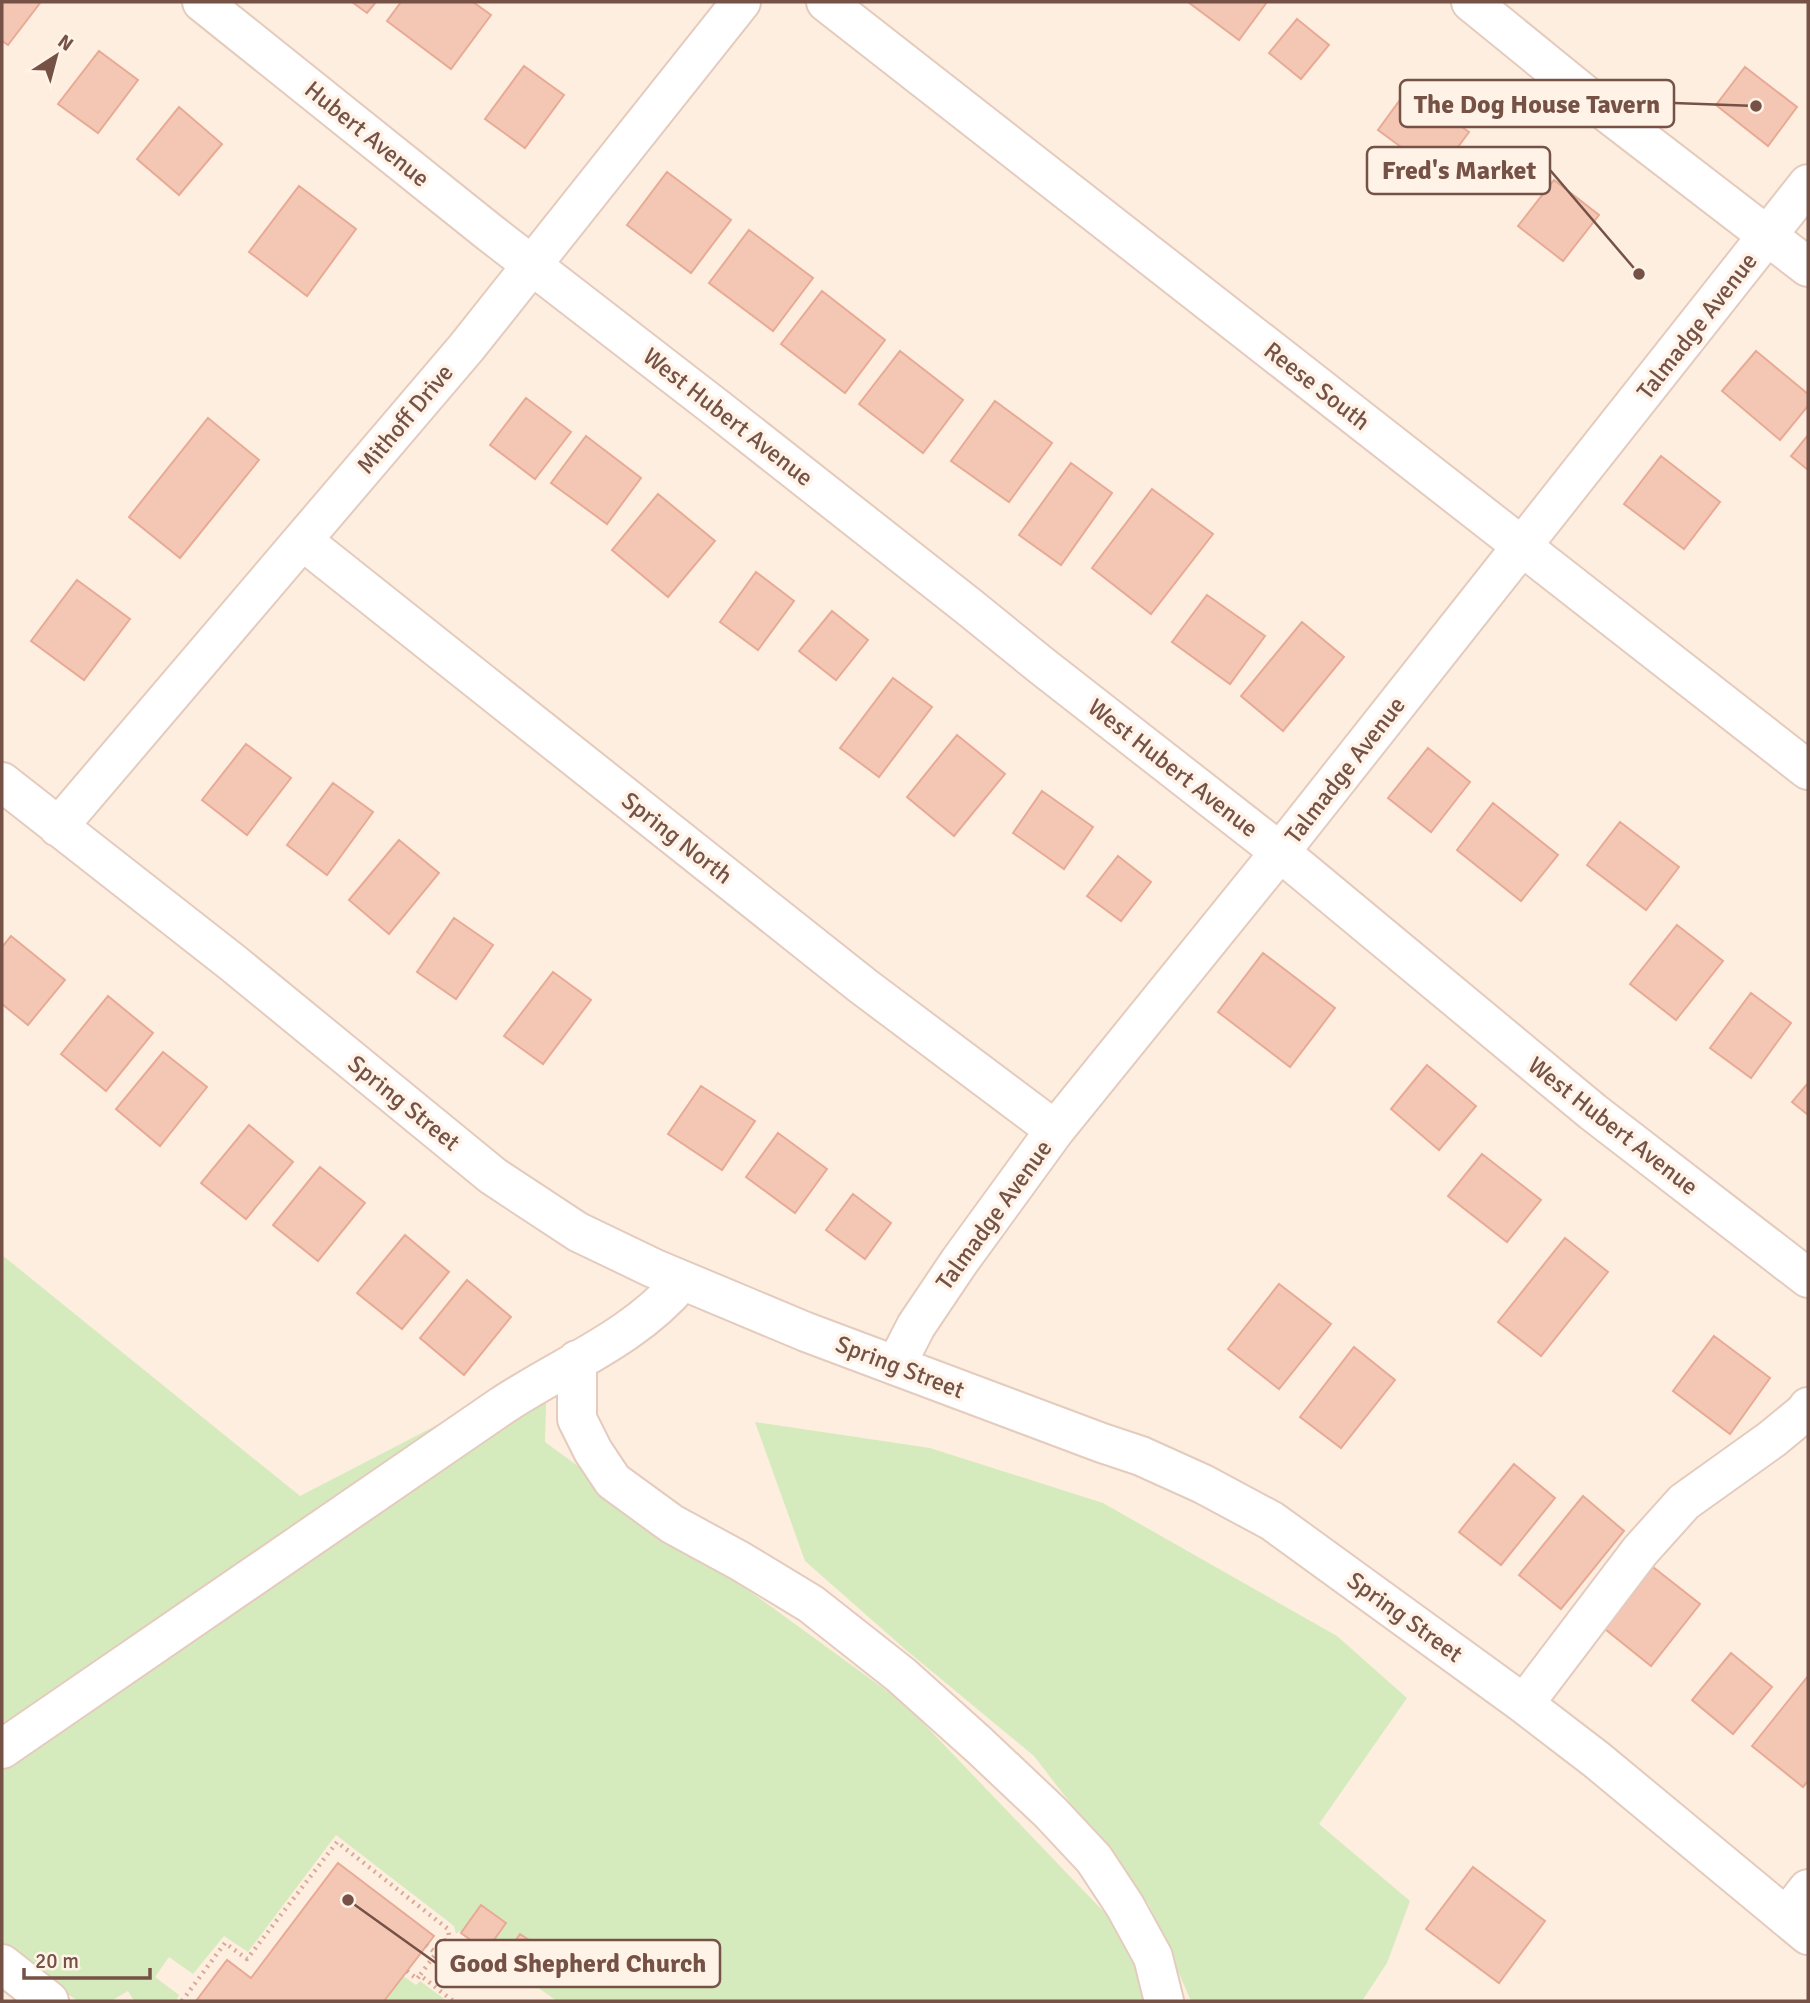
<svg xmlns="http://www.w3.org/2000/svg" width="1810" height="2003" viewBox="0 0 1810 2003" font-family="Signika,sans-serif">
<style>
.green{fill:#d6ebbd}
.building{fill:#f4c7b5;stroke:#e8aa95;stroke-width:2}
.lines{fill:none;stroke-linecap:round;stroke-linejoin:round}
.minor-casing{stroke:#e4cbbe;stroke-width:42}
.path{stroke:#d9aa99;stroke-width:4.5;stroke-dasharray:2 5;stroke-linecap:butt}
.minor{stroke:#fff;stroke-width:38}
.labels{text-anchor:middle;stroke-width:7;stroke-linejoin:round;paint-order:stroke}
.street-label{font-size:24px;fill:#755146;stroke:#fff2e7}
.leader{fill:none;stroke:#755146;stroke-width:2.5}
.callout-dot{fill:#755146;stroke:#fff2e7;stroke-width:2.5}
.callout{fill:#fff2e7;stroke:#755146;stroke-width:2.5}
.callout-label{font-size:26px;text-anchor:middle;font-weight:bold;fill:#755146}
</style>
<rect width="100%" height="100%" fill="#fdeedf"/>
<path class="green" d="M 2,1255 L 300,1496 L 547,1368 L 545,1442 L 905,1704 L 1124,1933 L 1151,2001 L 557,2001 L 527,1980 L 546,1952 L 520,1934 L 501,1961 L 486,1951 L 506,1923 L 481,1905 L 461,1933 L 459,1931 L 456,1934 L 454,1926 L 336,1835 L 248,1952 L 224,1936 L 193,1974 L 169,1957 L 155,1977 L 179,1995 L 176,2001 L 134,2001 L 128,1991 L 111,2001 L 78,2001 L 2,1948 L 2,1772 L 30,1746 L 2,1741 Z
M 755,1422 L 930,1448 L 1103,1503 L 1337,1636 L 1407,1698 L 1319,1824 L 1410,1901 L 1387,1963 L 1362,2001 L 1191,2001 L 1149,1905 L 1034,1756 L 906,1650 L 805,1561 Z
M 403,1976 L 416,1985 L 420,1981 L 447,2001 L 384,2001 Z"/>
<path class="building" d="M 2,2 L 37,2 L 40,3 L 8,45 L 2,41 Z
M 352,2 L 376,2 L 367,13 Z
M 401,2 L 473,2 L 491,15 L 451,69 L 387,21 Z
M 1188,2 L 1267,2 L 1239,40 Z
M 1297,19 L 1329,45 L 1301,79 L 1269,53 Z
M 99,51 L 138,80 L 98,133 L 58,104 Z
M 524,66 L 564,95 L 525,148 L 485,119 Z
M 1745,67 L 1797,107 L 1768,146 L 1716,105 Z
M 1408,89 L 1469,132 L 1438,174 L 1378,130 Z
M 179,107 L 222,144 L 179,195 L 137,159 Z
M 667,172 L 731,220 L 691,273 L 627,225 Z
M 1554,180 L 1599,215 L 1563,261 L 1518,226 Z
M 299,186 L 356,229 L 307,296 L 249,252 Z
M 749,230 L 813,278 L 773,331 L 709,283 Z
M 822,291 L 885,340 L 845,393 L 781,344 Z
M 900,351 L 963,400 L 923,453 L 859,404 Z
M 1756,351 L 1808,394 L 1808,406 L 1780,440 L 1722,391 Z
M 526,398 L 571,432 L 535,479 L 490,445 Z
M 995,401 L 1052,443 L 1009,502 L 951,461 Z
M 208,418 L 259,460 L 180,558 L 129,517 Z
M 1808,435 L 1808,470 L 1791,456 Z
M 586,436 L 641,478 L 607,524 L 551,483 Z
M 1661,456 L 1720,502 L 1684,549 L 1624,504 Z
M 1071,463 L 1112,493 L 1061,565 L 1019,535 Z
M 1152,489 L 1213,534 L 1151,614 L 1092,568 Z
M 658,494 L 715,541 L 668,597 L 612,550 Z
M 756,572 L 794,601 L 758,650 L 720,622 Z
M 77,580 L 130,619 L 84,680 L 31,641 Z
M 1207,595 L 1265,636 L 1230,684 L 1172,642 Z
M 832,611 L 868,640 L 836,680 L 799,651 Z
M 1302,622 L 1344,657 L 1283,731 L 1241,696 Z
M 893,678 L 932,707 L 879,777 L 840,748 Z
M 957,735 L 1005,774 L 954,836 L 907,797 Z
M 246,744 L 291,778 L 247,835 L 202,800 Z
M 1428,748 L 1470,782 L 1431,832 L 1388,798 Z
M 333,783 L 373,812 L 327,875 L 287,845 Z
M 1042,791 L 1093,827 L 1064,869 L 1013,833 Z
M 1493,803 L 1558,855 L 1521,901 L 1457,850 Z
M 1620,822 L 1679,867 L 1646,910 L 1587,865 Z
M 399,840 L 439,873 L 389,934 L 349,900 Z
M 1118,856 L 1151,882 L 1121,921 L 1087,896 Z
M 454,918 L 493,945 L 456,999 L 417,972 Z
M 1677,925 L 1723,961 L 1676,1020 L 1630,984 Z
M 11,936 L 65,980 L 28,1025 L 2,1004 L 2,947 Z
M 1263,953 L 1335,1008 L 1290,1067 L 1218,1012 Z
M 553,972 L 591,1000 L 543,1064 L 504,1036 Z
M 1751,993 L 1791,1023 L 1751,1078 L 1710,1048 Z
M 108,996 L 153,1033 L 106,1091 L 61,1054 Z
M 163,1052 L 207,1087 L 160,1146 L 116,1109 Z
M 1427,1065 L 1476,1106 L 1439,1150 L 1391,1109 Z
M 1808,1083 L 1808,1115 L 1792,1102 Z
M 701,1086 L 755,1121 L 722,1170 L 668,1134 Z
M 249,1125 L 293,1162 L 246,1219 L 201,1183 Z
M 778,1133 L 827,1169 L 795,1213 L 746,1177 Z
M 1482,1154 L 1541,1200 L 1507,1242 L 1448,1196 Z
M 320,1167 L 365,1203 L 318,1261 L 273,1225 Z
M 853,1194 L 891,1223 L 865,1259 L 826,1230 Z
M 405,1235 L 449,1272 L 402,1329 L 357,1293 Z
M 1565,1238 L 1608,1272 L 1541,1356 L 1498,1322 Z
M 467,1280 L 511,1317 L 464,1375 L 420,1338 Z
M 1279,1284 L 1331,1324 L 1279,1389 L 1228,1349 Z
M 1714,1336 L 1770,1378 L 1730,1434 L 1673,1391 Z
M 1354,1347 L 1395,1380 L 1341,1448 L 1300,1417 Z
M 1514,1464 L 1555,1498 L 1501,1565 L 1459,1532 Z
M 1583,1496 L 1624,1531 L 1561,1609 L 1519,1575 Z
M 1653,1567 L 1700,1604 L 1651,1666 L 1605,1629 Z
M 1731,1653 L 1772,1687 L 1733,1734 L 1692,1700 Z
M 1808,1676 L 1808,1781 L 1803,1787 L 1752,1746 Z
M 338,1863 L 434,1936 L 384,2001 L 196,2001 L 227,1960 L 251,1978 Z
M 1473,1867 L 1545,1921 L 1499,1983 L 1426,1929 Z
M 481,1905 L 506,1923 L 486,1951 L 461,1933 Z
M 520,1934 L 547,1952 L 527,1980 L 501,1961 Z"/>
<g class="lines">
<defs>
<path id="minor" d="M 202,2 L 489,232 L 719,410 L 968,606 L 1042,666 L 1280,852 L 1593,1112 L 1808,1278
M 826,2 L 1808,770
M 1471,2 L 1600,107 L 1808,267
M 303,541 L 863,986 L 1055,1130
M 2,782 L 233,963 L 493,1176 L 578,1232 L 653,1268 L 806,1332 L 1102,1443 L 1141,1456 L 1203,1484 L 1272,1521 L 1524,1704 L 1597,1760 L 1808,1935
M 58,827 L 466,348 L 741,2
M 577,1360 L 577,1419 L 593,1451 L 613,1481 L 672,1524 L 740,1561 L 811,1604 L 901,1675 L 979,1745 L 1050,1812 L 1094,1859 L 1125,1906 L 1153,1957 L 1164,2001
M 896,1365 L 916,1326 L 959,1262 L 1055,1130 L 1280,852 L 1808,184
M 1524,1704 L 1640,1551 L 1684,1502 L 1772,1439 L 1806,1411 L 1808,1407
M 2,1749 C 168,1635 334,1521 500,1407 C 561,1366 634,1339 682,1281
M 1786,1917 L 1808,1889
M 2,1964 L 49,2001"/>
</defs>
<use href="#minor" class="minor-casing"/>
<path class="path" d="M 426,1945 L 436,1953
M 407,1971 L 417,1979 L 420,1975
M 182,2001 L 225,1943 L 247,1959 L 337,1842 L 448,1929 L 449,1936 L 420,1975 L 453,2001"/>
<use href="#minor" class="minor"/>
</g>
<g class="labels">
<g class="street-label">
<text transform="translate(367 134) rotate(39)" y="8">Hubert Avenue</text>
<text transform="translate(1697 326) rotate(-52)" y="8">Talmadge Avenue</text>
<text transform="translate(1317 386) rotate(38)" y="8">Reese South</text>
<text transform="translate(728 417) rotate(38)" y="8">West Hubert Avenue</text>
<text transform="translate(405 419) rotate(-50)" y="8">Mithoff Drive</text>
<text transform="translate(1173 768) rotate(38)" y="8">West Hubert Avenue</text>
<text transform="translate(1345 770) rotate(-52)" y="8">Talmadge Avenue</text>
<text transform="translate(677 838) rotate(38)" y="8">Spring North</text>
<text transform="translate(404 1103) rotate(39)" y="8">Spring Street</text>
<text transform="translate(1613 1126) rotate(38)" y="8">West Hubert Avenue</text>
<text transform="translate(994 1215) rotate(-54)" y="8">Talmadge Avenue</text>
<text transform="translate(900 1367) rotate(21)" y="8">Spring Street</text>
<text transform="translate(1405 1617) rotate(36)" y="8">Spring Street</text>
</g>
</g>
<path class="leader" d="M1756 106L1674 103M1639 274L1550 170M348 1900L436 1963"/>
<g class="callout-dot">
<circle cx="1756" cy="106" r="7"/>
<circle cx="1639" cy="274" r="7"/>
<circle cx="348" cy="1900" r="7"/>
</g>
<g class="callout">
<rect x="1400" y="80" width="274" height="47" rx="7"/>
<rect x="1367" y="147" width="183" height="47" rx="7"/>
<rect x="436" y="1940" width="284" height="47" rx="7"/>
</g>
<g class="callout-label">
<text x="1537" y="113">The Dog House Tavern</text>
<text x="1459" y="179">Fred's Market</text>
<text x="578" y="1972">Good Shepherd Church</text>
</g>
<rect width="1810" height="2003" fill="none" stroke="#755146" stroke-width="7"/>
<g transform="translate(56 56) rotate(36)" stroke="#fff2e7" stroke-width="5" paint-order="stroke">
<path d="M0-5L12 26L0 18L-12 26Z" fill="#755146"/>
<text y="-10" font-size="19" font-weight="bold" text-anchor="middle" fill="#755146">N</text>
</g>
<path d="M24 1968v10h126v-10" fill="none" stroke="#755146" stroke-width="3.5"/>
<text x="35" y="1968" font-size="21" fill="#755146" stroke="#fff2e7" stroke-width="5" paint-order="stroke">20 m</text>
</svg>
